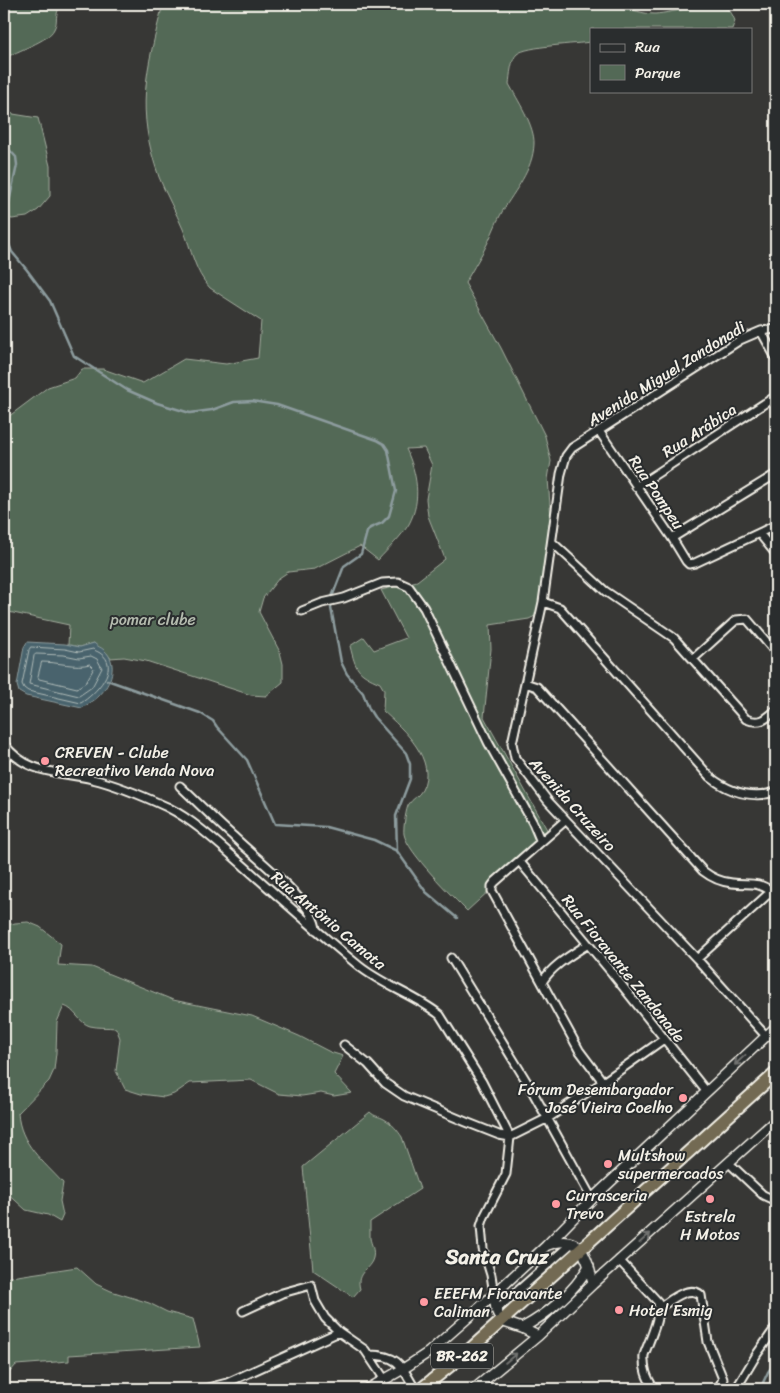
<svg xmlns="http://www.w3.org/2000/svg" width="780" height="1393" viewBox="0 0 780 1393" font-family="Sriracha,sans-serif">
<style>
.green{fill:#536956;stroke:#a4ad9f}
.water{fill:#48646d;stroke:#8d9c9e}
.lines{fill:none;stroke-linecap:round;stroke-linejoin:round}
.shore{stroke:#afb9b7;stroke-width:1}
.stream{stroke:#8d9c9e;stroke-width:2.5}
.minor-casing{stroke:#f4f1e8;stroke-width:11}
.tertiary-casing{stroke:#f4f1e8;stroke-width:12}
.trunk-casing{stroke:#f4f1e8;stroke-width:15}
.minor{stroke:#2a2d2e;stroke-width:7}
.tertiary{stroke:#2a2d2e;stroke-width:9}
.trunk{stroke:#736b52;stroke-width:11}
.oneway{stroke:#71726f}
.poi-dot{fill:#ff9aa2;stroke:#2a2d2e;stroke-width:2}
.labels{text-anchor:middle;stroke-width:4;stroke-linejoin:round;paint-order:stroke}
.shield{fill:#2a2d2e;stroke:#b7b6b0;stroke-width:1}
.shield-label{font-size:15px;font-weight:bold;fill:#f4f1e8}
.street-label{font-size:16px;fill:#f4f1e8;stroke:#2a2d2e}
.park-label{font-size:16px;fill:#b4bbae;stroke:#2a2d2e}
.poi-label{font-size:16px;fill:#f4f1e8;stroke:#2a2d2e;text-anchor:start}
.district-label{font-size:21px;font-weight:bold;fill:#f4f1e8;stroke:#2a2d2e}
</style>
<rect width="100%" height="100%" fill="#373735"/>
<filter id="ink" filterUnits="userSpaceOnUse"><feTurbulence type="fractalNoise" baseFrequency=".02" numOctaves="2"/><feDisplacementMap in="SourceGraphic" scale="10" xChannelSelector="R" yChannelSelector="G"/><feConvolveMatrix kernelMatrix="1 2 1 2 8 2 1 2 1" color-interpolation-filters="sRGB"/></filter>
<g filter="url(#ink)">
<path class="green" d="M 4,4 L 62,4 C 53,15 59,20 54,29 C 48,42 17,50 4,59 Z
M 163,4 L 621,4 C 630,10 644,14 655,14 C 673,13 714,0 730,11 C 732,14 734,18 735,21 L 732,29 L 591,29 L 591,42 C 577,44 526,46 517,54 C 511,59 510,76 509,84 C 517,99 535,126 534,144 C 533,170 515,190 502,212 C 495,224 491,238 484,250 C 478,261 471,272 465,283 L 501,348 L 545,436 L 551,461 L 548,479 L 552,531 L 539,614 L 529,619 L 490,625 L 491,649 L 484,717 L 550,835 L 467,911 C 453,897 407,852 404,834 C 403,830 406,807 409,804 C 412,799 419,796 422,790 C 438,760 403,729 383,711 L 384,690 L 380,683 C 357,673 356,670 350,646 L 364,637 L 374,650 L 406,638 L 381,590 L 417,581 L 445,559 L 428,516 L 426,499 L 432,465 L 424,448 L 406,449 C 417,473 422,500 409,524 C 401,537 388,549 378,560 L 360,546 L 315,569 L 288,572 L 279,578 L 263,598 L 259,612 L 280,652 L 283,664 L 283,682 L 266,696 L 251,695 L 146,661 L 124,657 L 110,658 C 104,649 100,650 94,643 L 80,647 L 68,645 L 69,625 L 4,611 L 4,420 L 48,387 L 75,378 L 82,369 L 103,369 L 143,383 L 184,359 L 226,364 L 258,358 L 261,321 L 210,288 C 194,271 192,250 183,229 C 176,212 166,195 159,177 C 135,109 146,71 163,4 Z
M 4,111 L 13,114 L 38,118 L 50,166 L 50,196 L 38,210 L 27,217 L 12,219 L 4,217 Z
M 28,922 L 40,927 L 61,944 L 58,965 L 92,967 L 173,1000 L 252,1016 L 299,1036 L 330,1052 L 343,1056 L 334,1074 L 352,1093 L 334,1096 L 321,1093 L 302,1096 L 279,1094 L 251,1080 L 190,1083 L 174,1094 L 164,1097 L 141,1094 L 125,1089 L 116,1071 L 120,1038 L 116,1028 C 108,1027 98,1028 90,1026 C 79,1023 75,1009 64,1006 L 57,1022 L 56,1053 L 54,1070 L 49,1081 L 18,1113 C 20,1144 43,1161 63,1183 L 60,1201 L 63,1215 L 60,1222 L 48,1215 L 26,1210 L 4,1190 L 4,926 L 15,923 Z
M 370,1112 C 375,1117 379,1116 384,1119 C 392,1123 398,1131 402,1137 L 420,1189 L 370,1222 C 370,1227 370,1233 370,1238 C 371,1244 375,1250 373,1258 C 370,1270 355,1272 360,1289 L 353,1297 L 313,1270 L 303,1167 Z
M 77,1267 L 96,1284 L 111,1291 L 149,1303 L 167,1312 L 193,1319 L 200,1347 L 69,1355 L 69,1361 L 16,1365 L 10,1372 L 4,1373 L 4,1278 Z"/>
<path class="water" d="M 27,642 L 65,644 L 80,647 L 94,643 C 98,647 101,647 104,650 C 119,663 111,684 99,696 C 94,701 88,704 82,708 L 26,696 L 19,692 L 17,685 L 24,647 Z"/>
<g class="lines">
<path class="shore" d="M 31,647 L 65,649 L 79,652 L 93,649 C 95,651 97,651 100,653 C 122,667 95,694 81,703 L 28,691 L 24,688 L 22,684 L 29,650 Z
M 36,654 L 64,655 L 79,658 L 91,656 L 97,659 L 102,668 L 92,687 L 79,696 L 29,684 L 34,656 Z
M 42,662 C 58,662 75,668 90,664 L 94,668 L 86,682 L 77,688 L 39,679 L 38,677 Z"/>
<path class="stream" d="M 4,144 L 16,157 L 17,165 L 4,226
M 4,232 L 12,252 L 27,270 L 50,301 L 74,356 L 127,390 L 157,403 L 190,413 L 212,410 L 234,402 L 252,401 L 277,405 L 377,440 L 384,444 L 388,450 L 396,491 L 389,516 L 382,523 L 370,528 L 367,532 L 361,554 L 344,566 L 332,597 L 331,608 L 341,662 L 347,674 L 363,693 L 369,709 L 374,717 L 406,753 L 410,764 L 410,779 L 396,816 L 397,851
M 107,680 L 200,713 L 213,721 L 217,727 L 247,760 L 275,824 L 326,827 L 374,840 L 397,851 L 426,892 L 457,918
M 760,1389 L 768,1372 L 776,1361"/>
<defs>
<path id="minor" d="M 775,266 L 776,272
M 761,331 L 776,358
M 599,431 L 672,538 L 686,561 L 689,564 L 695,563 L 776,525
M 636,487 L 776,396
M 759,533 L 776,554
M 672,538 L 776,474
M 553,543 L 605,591 L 674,638 L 746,719 C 760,725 766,719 776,710
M 543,602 L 560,608 L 710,777 C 729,792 752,799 776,792
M 302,611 L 322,603 L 344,598 L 382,583 L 398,582 L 409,587 L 424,608 L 488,742 L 533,823 L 541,842
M 693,659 L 736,620 L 747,619 L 776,653
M 525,683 L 537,687 L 703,871 C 712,878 721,882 732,883 C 748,885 758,881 771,891
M 4,744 C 27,775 58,771 92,779 C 118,785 143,796 167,807 C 195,821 221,846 245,867 C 282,900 320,934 359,966 C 384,986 415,995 440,1015 L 482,1082 L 510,1137 L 506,1174 L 484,1217 L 481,1226 L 483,1249 L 491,1275 L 494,1294
M 4,757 L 11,754
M 180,786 C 198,803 215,820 233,836 C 253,856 315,902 316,930
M 566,820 L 495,882 L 492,886 L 492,891 L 579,1050 L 603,1082
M 520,862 L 612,973 L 706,1091
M 451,958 L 530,1087 L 592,1199
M 697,959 L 776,887
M 542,982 C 553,965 571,955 588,944
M 766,1036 L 697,959 L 548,801 L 515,758 L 512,743 L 543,602 L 561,474 L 566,456 L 572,448 L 740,340 L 761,331 L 776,329
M 344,1045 L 368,1064 L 385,1083 L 404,1096 L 466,1122 L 499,1135 L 510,1137 L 548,1118 L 603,1082 L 664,1039
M 729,1163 L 763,1195 L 776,1201
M 619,1260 L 658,1302 C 661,1317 649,1341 644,1355 C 643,1369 647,1378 654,1389
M 659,1308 C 670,1301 689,1284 701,1295 L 708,1342 L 723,1379 L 718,1389
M 496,1310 L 572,1243
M 243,1311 L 282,1293 L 311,1285 L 315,1301 L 325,1318 L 339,1332 L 365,1350 L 385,1380
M 370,1355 C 399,1355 402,1367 415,1389
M 204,1389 L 227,1383 L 339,1332
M 736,1389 L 757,1354 L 776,1327"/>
<path id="tertiary" d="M 548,1245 C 581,1232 588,1258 593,1284
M 494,1294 L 496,1310 L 501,1321 L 522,1328 L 538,1336
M 522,1328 C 548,1314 574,1292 589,1266
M 368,1389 L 403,1369 L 429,1352 L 479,1308 L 546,1246 L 592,1199 L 776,1027
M 474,1389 L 538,1336 L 593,1284 L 776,1120"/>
<path id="trunk" d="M 421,1389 L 466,1353 L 776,1073"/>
</defs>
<use href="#minor" class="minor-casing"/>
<use href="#tertiary" class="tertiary-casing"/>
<use href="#trunk" class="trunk-casing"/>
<use href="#minor" class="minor"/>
<use href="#tertiary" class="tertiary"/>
<use href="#trunk" class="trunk"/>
</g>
<defs><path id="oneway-shaft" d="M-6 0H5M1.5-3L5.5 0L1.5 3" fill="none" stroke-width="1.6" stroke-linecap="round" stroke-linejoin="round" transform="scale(1.25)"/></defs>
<g class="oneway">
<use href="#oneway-shaft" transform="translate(740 1060) rotate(137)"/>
<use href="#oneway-shaft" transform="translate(645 1238) rotate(-42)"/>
<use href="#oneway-shaft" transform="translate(511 1358) rotate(-40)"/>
</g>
</g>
<g class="poi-dot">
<circle cx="45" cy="761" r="5"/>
<circle cx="683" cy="1098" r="5"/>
<circle cx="608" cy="1164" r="5"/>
<circle cx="710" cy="1199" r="5"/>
<circle cx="556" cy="1204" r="5"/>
<circle cx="424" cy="1302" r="5"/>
<circle cx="619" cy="1310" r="5"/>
</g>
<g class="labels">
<rect class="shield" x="431" y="1343.5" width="62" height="25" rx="4"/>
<g class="shield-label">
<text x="462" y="1361">BR-262</text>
</g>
<g class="street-label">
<text transform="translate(666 373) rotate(-32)" y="6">Avenida Miguel Zandonadi</text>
<text transform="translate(699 430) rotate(-33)" y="6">Rua Arábica</text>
<text transform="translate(657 492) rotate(56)" y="6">Rua Pompeu</text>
<text transform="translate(573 804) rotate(48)" y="6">Avenida Cruzeiro</text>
<text transform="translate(329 920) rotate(40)" y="6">Rua Antônio Camata</text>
<text transform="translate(624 968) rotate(51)" y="6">Rua Fioravante Zandonade</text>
</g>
<g class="park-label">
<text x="153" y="625">pomar clube</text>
</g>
<g class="poi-label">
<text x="55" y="758">CREVEN - Clube<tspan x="55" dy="18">Recreativo Venda Nova</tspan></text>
<text x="673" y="1095" text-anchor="end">Fórum Desembargador<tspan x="673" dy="18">José Vieira Coelho</tspan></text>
<text x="618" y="1161">Multshow<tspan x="618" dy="18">supermercados</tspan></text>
<text x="566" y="1201">Currasceria<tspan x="566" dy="18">Trevo</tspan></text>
<text x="710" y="1222" text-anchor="middle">Estrela<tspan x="710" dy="18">H Motos</tspan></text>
<text x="434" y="1299">EEEFM Fioravante<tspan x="434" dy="18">Caliman</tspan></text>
<text x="629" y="1316">Hotel Esmig</text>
</g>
<g class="district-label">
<text x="497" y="1264">Santa Cruz</text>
</g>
</g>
<rect width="780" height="1393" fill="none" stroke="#2a2d2e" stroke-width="20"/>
<rect x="10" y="10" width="760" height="1373" fill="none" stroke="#f4f1e8" stroke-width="2" filter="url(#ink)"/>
<rect x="590" y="28" width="162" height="65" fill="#2a2d2e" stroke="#7b7b78"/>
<rect x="600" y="44" width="25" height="8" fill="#2a2d2e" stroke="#7b7b78"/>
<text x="635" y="52" font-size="15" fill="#f4f1e8">Rua</text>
<rect x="600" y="65" width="25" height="15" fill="#536956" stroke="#7b7b78"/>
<text x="635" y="78" font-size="15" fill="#f4f1e8">Parque</text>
</svg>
